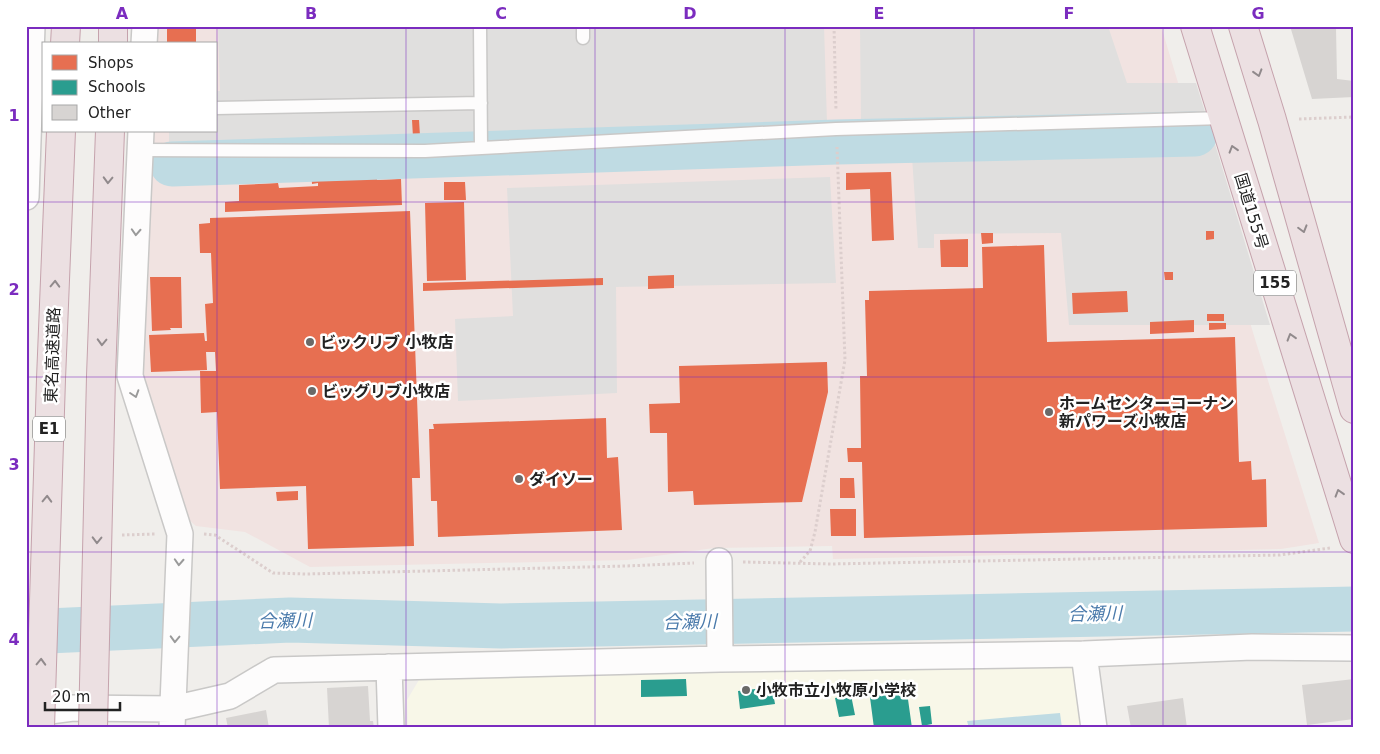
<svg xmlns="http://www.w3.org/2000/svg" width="1380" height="754" viewBox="0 0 1380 754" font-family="'DejaVu Sans','Noto Sans JP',sans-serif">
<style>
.commercial{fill:#f1e3e1}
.education{fill:#f8f7e8}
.parking{fill:#e0dfde}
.water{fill:#bfdbe3}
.shops{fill:#e76f51}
.schools{fill:#2a9d8f}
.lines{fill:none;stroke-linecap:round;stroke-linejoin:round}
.river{stroke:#bfdbe3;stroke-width:45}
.building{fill:#d7d4d2}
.lane-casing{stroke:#c9c8c7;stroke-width:15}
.street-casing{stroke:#c9c8c7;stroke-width:28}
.highway-casing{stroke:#c5a2ac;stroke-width:30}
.path{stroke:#dccecd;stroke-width:3;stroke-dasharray:2.5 2.5;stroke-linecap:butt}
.lane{stroke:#fdfcfc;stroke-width:12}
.street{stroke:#fdfcfc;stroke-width:25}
.highway{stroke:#ece0e2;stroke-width:28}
.highway-bridge-casing{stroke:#c5a2ac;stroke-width:30;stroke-linecap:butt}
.highway-bridge{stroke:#ece0e2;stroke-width:28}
.oneway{stroke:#918a8c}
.oneway2{stroke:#9a9a9a}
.grid{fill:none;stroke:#7b2cbf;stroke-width:1;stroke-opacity:0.55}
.poi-dot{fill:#6a6968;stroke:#fff;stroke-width:2}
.labels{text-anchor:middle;stroke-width:5;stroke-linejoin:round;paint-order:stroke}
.shield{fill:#fff;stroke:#646464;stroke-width:1}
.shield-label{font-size:15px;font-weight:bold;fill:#222}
.street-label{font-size:16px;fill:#222;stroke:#fff}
.poi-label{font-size:16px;font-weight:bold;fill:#222;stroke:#fff;text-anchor:start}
.water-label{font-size:18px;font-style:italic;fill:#4a7aab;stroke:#fff}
.neatline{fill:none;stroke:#7b2cbf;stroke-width:2}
.grid-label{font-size:16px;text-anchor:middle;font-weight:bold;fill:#7b2cbf}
</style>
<rect width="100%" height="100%" fill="#f0eeeb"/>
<path class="commercial" d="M 158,26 L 1161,26 L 1255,339 L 1319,543 L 1281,549 L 833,559 L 832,546 L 714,548 L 627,560 L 310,567 L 245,532 L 196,526 L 188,519 L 141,375 L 152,131 L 216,131 L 216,44 L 157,44 Z"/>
<path class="education" d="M 1075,658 L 1084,728 L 408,728 L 407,700 L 419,680 Z"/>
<path class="parking" d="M 218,26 L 824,26 L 827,123 L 398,140 L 169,142 L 169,131 L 216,131 L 216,91 L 220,91 Z
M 860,26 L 1108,26 L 1127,83 L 1196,83 L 1205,112 L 861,121 Z
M 1215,144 L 1270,325 L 1069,325 L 1061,233 L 934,234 L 934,248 L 918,248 L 912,156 Z
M 830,177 L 836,283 L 616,287 L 617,393 L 458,401 L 455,319 L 513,316 L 507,188 Z"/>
<path class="water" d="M 1060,713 L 1062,728 L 969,728 L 967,721 Z"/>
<path class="shops" d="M 167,26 L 196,26 L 196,44 L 167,44 Z
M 412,120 L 419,120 L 420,136 L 413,137 Z
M 424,158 L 465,158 L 465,169 L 423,169 Z
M 401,159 L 412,159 L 412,170 L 401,171 Z
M 357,162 L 376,162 L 377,180 L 401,179 L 402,205 L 225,212 L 225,202 L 239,201 L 239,185 L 278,183 L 279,188 L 318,186 L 318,183 L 312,184 L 311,167 L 357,165 Z
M 891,172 L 894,240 L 872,241 L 870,189 L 846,190 L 846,173 Z
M 444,182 L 465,182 L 466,200 L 444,200 Z
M 464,202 L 466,280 L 427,281 L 425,203 Z
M 410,211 L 420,478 L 412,478 L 414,546 L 308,549 L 306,486 L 220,489 L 217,412 L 201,413 L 200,371 L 216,371 L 215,352 L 206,352 L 207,370 L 151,372 L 149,335 L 204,333 L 205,341 L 207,341 L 205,304 L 213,303 L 211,253 L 200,253 L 199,224 L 210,223 L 210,218 Z
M 1206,231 L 1214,231 L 1214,239 L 1206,240 Z
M 981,233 L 993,233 L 993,243 L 982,244 Z
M 968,239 L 968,267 L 941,267 L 940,240 Z
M 1044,245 L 1047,342 L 1235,337 L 1239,462 L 1251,461 L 1252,480 L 1266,479 L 1267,527 L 864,538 L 862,462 L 848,462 L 847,448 L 861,448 L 860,376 L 867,376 L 865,300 L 869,300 L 869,291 L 983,288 L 982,247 Z
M 1164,272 L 1173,272 L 1173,280 L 1165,280 Z
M 674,275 L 674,288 L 648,289 L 648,276 Z
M 150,277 L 181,277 L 182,328 L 170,328 L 171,330 L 152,331 Z
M 603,278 L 603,285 L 423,291 L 423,283 Z
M 1127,291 L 1128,312 L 1073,314 L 1072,293 Z
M 1207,314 L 1224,314 L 1224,321 L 1207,321 Z
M 1194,320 L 1194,332 L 1150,334 L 1150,322 Z
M 1209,323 L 1226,323 L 1226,329 L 1209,330 Z
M 827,362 L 828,392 L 802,502 L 694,505 L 693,491 L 668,492 L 667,433 L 650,433 L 649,404 L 680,403 L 679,366 Z
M 606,418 L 607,458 L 618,457 L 622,530 L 438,537 L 437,501 L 431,501 L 429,429 L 434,429 L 433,424 Z
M 840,478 L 854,478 L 855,498 L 840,498 Z
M 298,491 L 298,500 L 277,501 L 276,492 Z
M 830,509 L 856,509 L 856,536 L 831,536 Z"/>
<path class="schools" d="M 686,679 L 687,696 L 641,697 L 641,680 Z
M 906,685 L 912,728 L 874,728 L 869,690 Z
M 772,687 L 775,704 L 740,709 L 738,691 Z
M 851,695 L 855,715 L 839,717 L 835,698 Z
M 930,706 L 932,724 L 922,726 L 919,707 Z"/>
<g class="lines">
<path class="river" d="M 172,164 L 837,142 L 1195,134
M 26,632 L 290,620 L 501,626 L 1354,609"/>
</g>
<path class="building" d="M 1290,26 L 1354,26 L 1354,28 L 1336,28 L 1337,79 L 1354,81 L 1354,97 L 1312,99 Z
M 1354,679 L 1354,719 L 1307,725 L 1302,685 Z
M 368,686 L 370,721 L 373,721 L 374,728 L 329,728 L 327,688 Z
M 1183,698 L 1187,728 L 1131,728 L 1127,706 Z
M 266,710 L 269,728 L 228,728 L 226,718 Z"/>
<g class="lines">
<defs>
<path id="lane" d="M 480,26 L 481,148
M 583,26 L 583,38
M 216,108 L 481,103
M 140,150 L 425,151 L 836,129 L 1224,118"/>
<path id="street" d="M 144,44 L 145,26
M 141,131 L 130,376 L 180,534 L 172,728
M 26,197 L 32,26
M 719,561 L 720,659
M 1084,654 L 1094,728
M 389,667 L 391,728
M 26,714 L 73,708 L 173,709 L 230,696 L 274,670 L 720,659 L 1084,654 L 1252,647 L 1354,648"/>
<path id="highway" d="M 1195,26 L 1354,539
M 1243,26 L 1272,120 L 1354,409
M 65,44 L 66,26
M 113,44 L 113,26"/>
</defs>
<use href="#lane" class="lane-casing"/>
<use href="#street" class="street-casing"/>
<use href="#highway" class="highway-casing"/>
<path class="path" d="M 834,26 L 836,111
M 1299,119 L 1354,117
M 204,534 L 215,535 L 273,573 L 306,574 L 626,566 L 694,563
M 122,535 L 156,534
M 743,562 L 831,564 L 1280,555 L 1330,548
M 800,562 L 810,551 L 815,532 L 845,360 L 837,147"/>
<use href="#lane" class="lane"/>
<use href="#street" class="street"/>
<use href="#highway" class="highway"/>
<defs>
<path id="highway-bridge" d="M 40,728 L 51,379 L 61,131
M 93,728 L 101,376 L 110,131"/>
</defs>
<use href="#highway-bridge" class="highway-bridge-casing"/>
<use href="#highway-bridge" class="highway-bridge"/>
</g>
<defs><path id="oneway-chevron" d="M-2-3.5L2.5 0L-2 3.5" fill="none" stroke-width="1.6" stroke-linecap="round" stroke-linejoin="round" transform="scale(1.25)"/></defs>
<g class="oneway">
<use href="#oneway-chevron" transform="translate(1258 73) rotate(73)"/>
<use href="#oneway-chevron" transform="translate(1233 149) rotate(-107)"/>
<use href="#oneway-chevron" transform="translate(108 180) rotate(92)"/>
<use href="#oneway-chevron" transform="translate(1303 229) rotate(74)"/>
<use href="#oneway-chevron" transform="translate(55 284) rotate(-88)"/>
<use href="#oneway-chevron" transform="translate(1291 337) rotate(-107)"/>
<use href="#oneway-chevron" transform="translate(102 342) rotate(92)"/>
<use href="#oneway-chevron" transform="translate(1339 493) rotate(-107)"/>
<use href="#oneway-chevron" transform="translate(47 499) rotate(-88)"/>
<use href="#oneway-chevron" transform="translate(97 540) rotate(91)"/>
<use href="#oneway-chevron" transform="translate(41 662) rotate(-88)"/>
</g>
<g class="oneway2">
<use href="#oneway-chevron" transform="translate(136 232) rotate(93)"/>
<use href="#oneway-chevron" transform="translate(135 394) rotate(72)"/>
<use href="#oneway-chevron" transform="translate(179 562) rotate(93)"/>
<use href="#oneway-chevron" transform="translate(175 639) rotate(92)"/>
</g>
<path class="grid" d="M 217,26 L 217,728M 406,26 L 406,728M 595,26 L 595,728M 785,26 L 785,728M 974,26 L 974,728M 1163,26 L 1163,728M 26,202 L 1354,202M 26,377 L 1354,377M 26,552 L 1354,552"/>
<g class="poi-dot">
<circle cx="310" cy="342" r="5"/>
<circle cx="312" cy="391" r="5"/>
<circle cx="1049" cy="412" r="5"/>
<circle cx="519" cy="479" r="5"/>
<circle cx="746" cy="690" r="5"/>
</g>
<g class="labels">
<g class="shield">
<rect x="1254" y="270.5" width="42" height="25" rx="4"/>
<rect x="33" y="416.5" width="32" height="25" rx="4"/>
</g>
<g class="shield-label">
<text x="1275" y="288">155</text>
<text x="49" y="434">E1</text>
</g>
<g class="street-label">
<text transform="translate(1252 211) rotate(73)" y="6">国道155号</text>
<text transform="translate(52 355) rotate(-88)" y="6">東名高速道路</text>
</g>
<g class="poi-label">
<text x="320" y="348">ビックリブ 小牧店</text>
<text x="322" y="397">ビッグリブ小牧店</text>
<text x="1059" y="409">ホームセンターコーナン<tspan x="1059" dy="18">新パワーズ小牧店</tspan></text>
<text x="529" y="485">ダイソー</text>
<text x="756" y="696">小牧市立小牧原小学校</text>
</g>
<g class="water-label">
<text transform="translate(1095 614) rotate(-1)" y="6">合瀬川</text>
<text transform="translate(285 621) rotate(-1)" y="6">合瀬川</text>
<text transform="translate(690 622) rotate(-1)" y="6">合瀬川</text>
</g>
</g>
<rect width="1380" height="754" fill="none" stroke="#ffffff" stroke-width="55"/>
<rect x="42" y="42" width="175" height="90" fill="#ffffff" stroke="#a7a7a7"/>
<rect x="52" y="55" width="25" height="15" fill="#e76f51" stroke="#a7a7a7"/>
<text x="88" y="68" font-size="15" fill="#222222">Shops</text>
<rect x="52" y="80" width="25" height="15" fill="#2a9d8f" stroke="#a7a7a7"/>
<text x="88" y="92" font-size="15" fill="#222222">Schools</text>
<rect x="52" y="105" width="25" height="15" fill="#d7d4d2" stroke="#a7a7a7"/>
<text x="88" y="118" font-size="15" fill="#222222">Other</text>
<path d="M45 702v8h75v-8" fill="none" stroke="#222222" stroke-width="2.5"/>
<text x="52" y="702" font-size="15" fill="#222222" stroke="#ffffff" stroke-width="4" paint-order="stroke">20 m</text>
<rect x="28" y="28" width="1324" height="698" class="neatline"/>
<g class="grid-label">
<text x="122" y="19">A</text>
<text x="311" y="19">B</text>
<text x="501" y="19">C</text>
<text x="690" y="19">D</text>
<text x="879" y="19">E</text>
<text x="1069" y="19">F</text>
<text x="1258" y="19">G</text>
<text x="14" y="121">1</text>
<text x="14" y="295">2</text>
<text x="14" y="470">3</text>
<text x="14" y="645">4</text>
</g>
</svg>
